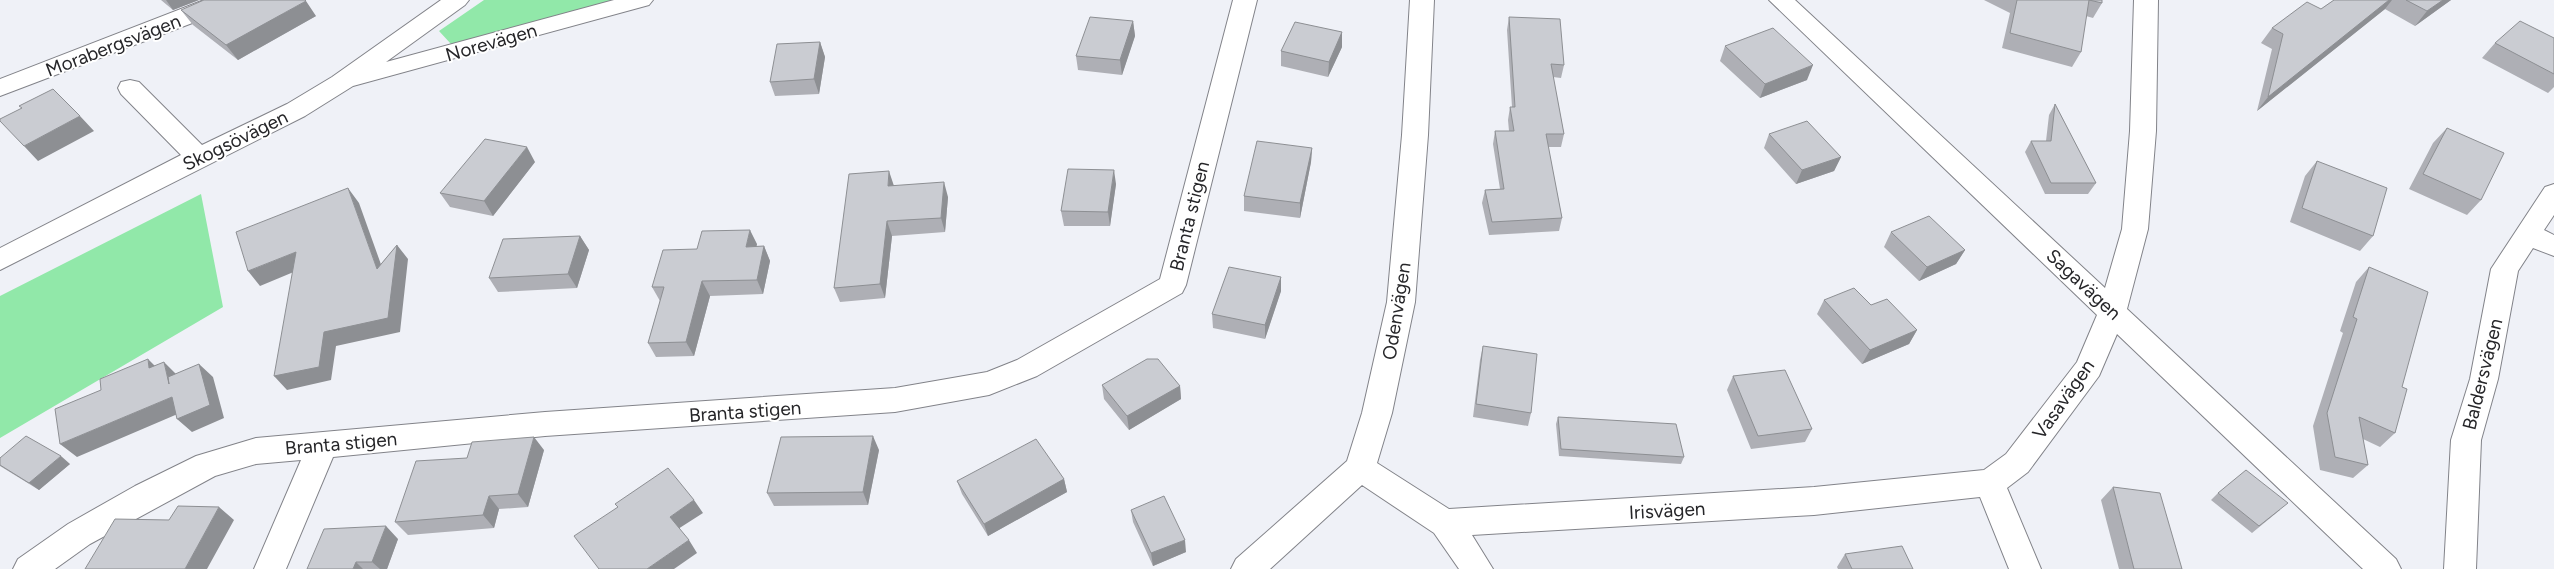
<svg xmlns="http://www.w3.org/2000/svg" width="2554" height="569" viewBox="0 0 2554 569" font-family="Figtree,sans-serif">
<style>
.green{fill:#91e8a9}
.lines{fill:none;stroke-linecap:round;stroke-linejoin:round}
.minor-casing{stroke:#828389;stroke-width:2}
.minor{fill:#fff;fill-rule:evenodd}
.wall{fill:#aeafb5}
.shaded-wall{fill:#8d8f93}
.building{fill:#caccd2;stroke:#8d8f93}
.labels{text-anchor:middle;stroke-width:4;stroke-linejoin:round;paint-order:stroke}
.street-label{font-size:19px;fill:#262629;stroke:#fff}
</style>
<rect width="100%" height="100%" fill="#eff1f7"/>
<path class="green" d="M 484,0 L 616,0 L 451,44 L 439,31 Z
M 201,194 L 223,307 L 0,438 L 0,296 Z"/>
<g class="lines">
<defs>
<path id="minor" d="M 204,0 L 236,0 L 232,5 L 195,22 L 0,96 L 0,79 Z
M 441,0 L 469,0 L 465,5 L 386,62 L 614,0 L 653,0 L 649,5 L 353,86 L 305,116 L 0,270 L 0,248 L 181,155 L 121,94 L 118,88 L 121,82 L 130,80 L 139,82 L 202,145 L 287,104 L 332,77 Z
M 1233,0 L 1257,0 L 1186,285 L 1182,293 L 1037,376 L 989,395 L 895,412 L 545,436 L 333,457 L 286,569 L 254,569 L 301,460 L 256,464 L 215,476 L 90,544 L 55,569 L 13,569 L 18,559 L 68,524 L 135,486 L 196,456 L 256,438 L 545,412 L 895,388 L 987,372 L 1017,360 L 1160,279 Z
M 1410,0 L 1434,0 L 1428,135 L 1415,302 L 1392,413 L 1377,463 L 1449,509 L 1814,487 L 1984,470 L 2006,454 L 2077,362 L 2097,315 L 1769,0 L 1795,0 L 2105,288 L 2122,229 L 2130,131 L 2134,0 L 2158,0 L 2156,131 L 2148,229 L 2127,309 L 2396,559 L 2401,569 L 2363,569 L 2117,334 L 2099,376 L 2028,472 L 2007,488 L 2041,569 L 2009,569 L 1980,497 L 1814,515 L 1472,535 L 1493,569 L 1459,569 L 1434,533 L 1362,485 L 1270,569 L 1231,569 L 1236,559 L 1347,461 L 1362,413 L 1387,302 L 1402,135 Z
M 2554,184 L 2554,215 L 2544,230 L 2554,235 L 2554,256 L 2533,248 L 2518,271 L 2498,379 L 2481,440 L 2476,569 L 2444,569 L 2451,440 L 2470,379 L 2491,269 L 2545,187 Z"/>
</defs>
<use href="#minor" class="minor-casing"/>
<use href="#minor" class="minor"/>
</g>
<path class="wall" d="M 161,0 L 199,0 L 173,10 Z
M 1984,0 L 2102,0 L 2102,3 L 2093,18 L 2086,16 L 2081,52 L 2072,67 L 2002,48 L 2010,13 Z
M 2334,0 L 2451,0 L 2415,26 L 2385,9 L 2257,111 L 2272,49 L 2261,43 L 2272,28 L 2321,9 Z
M 181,10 L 316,16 L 238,60 L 193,25 Z
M 1509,17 L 1564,65 L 1561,78 L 1553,77 L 1564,134 L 1561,147 L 1548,147 L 1562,218 L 1559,231 L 1489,235 L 1482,203 L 1485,190 L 1500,189 L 1493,144 L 1495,131 L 1509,131 L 1508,120 L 1510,107 L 1512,107 L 1507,30 Z
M 1133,21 L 1135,36 L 1122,75 L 1078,70 L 1076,56 Z
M 1342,32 L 1342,47 L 1328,77 L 1281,66 L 1281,51 Z
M 2554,38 L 2554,87 L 2548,93 L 2482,58 L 2495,43 Z
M 820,42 L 825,57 L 819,94 L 775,96 L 770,82 Z
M 1725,46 L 1807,80 L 1760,98 L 1720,61 Z
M 2055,104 L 2096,183 L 2088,194 L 2045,194 L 2025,152 L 2031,141 L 2046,141 L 2049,115 Z
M 2447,128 L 2481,200 L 2467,215 L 2409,189 L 2433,143 Z
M 1769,134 L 1841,157 L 1834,171 L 1796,184 L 1764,148 Z
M 1312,148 L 1311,162 L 1300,218 L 1244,211 L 1244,196 Z
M 2317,161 L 2373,236 L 2360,251 L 2290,222 L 2305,176 Z
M 535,162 L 493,216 L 450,207 L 440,193 Z
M 1116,184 L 1110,226 L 1064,226 L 1061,211 Z
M 893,185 L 948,197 L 945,232 L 892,236 L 885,298 L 840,302 L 834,288 Z
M 1891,232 L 1965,250 L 1956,264 L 1919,281 L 1884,247 Z
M 580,236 L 589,250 L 577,288 L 498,292 L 489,278 Z
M 757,244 L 756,247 L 764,246 L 770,261 L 763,294 L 710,296 L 694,356 L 656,357 L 648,343 L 660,301 L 652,287 L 697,249 Z
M 2369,267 L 2402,387 L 2395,433 L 2380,447 L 2363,439 L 2368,465 L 2353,478 L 2320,470 L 2313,426 L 2343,333 L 2340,331 L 2356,282 Z
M 1281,277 L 1281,291 L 1265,339 L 1213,328 L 1212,314 Z
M 1824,300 L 1871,305 L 1917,330 L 1909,344 L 1862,364 L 1817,314 Z
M 1483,346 L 1531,413 L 1528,426 L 1473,417 L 1480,360 Z
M 1733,376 L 1812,429 L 1805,442 L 1751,449 L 1727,390 Z
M 1102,385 L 1180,386 L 1181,399 L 1129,430 L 1104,399 Z
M 1558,417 L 1684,457 L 1681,464 L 1559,456 L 1556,424 Z
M 544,450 L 528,507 L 499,509 L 494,528 L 408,535 L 395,522 L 467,458 Z
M 879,450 L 868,505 L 774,506 L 767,493 Z
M 0,458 L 70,464 L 39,490 L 0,466 Z
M 1064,479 L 1067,492 L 988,536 L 962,494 L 957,481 Z
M 2113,487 L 2182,569 L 2119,569 L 2101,500 Z
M 2218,493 L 2280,510 L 2252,533 L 2211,500 Z
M 1131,510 L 1186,552 L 1153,566 L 1133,522 Z
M 398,539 L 387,569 L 307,569 Z
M 1845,554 L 1913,569 L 1838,569 L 1837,567 Z"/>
<path class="shaded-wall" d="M 166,0 L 199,0 L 173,10 Z
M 2389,0 L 2392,0 L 2385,9 L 2257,111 L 2268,97 Z
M 2443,0 L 2451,0 L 2415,26 L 2427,11 Z
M 306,1 L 316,16 L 238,60 L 226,45 Z
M 1133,21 L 1135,36 L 1122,75 L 1120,60 Z
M 1342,32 L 1342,47 L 1328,77 L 1329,62 Z
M 820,42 L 825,57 L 819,94 L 814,79 Z
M 1813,65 L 1807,80 L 1760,98 L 1765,84 Z
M 80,116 L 94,131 L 38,161 L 24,146 Z
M 527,147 L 535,162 L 493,216 L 484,201 Z
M 1312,148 L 1311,162 L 1300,218 L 1300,203 Z
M 1841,157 L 1834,171 L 1796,184 L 1802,170 Z
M 1114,170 L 1116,184 L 1110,226 L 1108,212 Z
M 889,171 L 894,186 L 888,186 Z
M 944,182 L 948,197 L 945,232 L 941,218 Z
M 348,188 L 359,203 L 388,284 L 377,269 Z
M 887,221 L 892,236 L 885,298 L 880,284 Z
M 750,230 L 757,244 L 753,261 L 746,247 Z
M 580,236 L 589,250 L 577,288 L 568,274 Z
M 397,245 L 408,259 L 400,332 L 336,346 L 331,380 L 287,390 L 274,376 L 324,332 Z
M 764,246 L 770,261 L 763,294 L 757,280 Z
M 1965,250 L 1956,264 L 1919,281 L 1927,267 Z
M 296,252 L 308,266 L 260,286 L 248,271 Z
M 1281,277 L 1281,291 L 1265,339 L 1265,325 Z
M 702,281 L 710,296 L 694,356 L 686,342 Z
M 1917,330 L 1909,344 L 1862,364 L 1870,350 Z
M 148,359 L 162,373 L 149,368 Z
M 164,362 L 178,376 L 169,384 Z
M 199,364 L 213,377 L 224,418 L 192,432 L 177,419 Z
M 1180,386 L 1181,399 L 1129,430 L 1127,416 Z
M 172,397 L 187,410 L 77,457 L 60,444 Z
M 873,436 L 879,450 L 868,505 L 863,492 Z
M 534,437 L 544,450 L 528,507 L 518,494 Z
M 61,456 L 70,464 L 39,490 L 29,483 Z
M 1064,479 L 1067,492 L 988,536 L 984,524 Z
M 489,496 L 499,509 L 494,528 L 483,515 Z
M 694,500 L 703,513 L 678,529 L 670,517 Z
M 219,507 L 234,520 L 207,569 L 185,569 Z
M 386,526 L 398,539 L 387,569 L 380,569 L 372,562 Z
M 689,540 L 697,553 L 674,569 L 647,569 Z
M 1185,540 L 1186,552 L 1153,566 L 1151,553 Z
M 356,562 L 363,569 L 353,569 Z"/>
<path class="building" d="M 204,0 L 305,0 L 306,1 L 226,45 L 181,10 Z
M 2017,0 L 2102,0 L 2102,3 L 2089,0 L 2081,52 L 2010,33 Z
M 2334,0 L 2389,0 L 2268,97 L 2283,34 L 2272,28 L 2307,2 L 2321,9 Z
M 2406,0 L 2443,0 L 2427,11 Z
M 1090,17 L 1133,21 L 1120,60 L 1076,56 Z
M 1509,17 L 1560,19 L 1564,65 L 1551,64 L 1564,134 L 1546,134 L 1562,218 L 1492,222 L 1485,190 L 1504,189 L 1495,131 L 1514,131 L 1510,107 L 1515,107 Z
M 2520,21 L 2554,38 L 2554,74 L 2495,43 Z
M 1295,22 L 1342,32 L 1329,62 L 1281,51 Z
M 1773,28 L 1813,65 L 1765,84 L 1725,46 Z
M 820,42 L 814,79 L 770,82 L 777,44 Z
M 53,89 L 80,116 L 24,146 L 0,121 L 0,119 L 22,108 L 19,106 Z
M 2055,104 L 2096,183 L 2051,183 L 2031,141 L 2051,141 Z
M 1807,121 L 1841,157 L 1802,170 L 1769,134 Z
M 2447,128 L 2504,153 L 2481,200 L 2423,174 Z
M 485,139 L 527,147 L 484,201 L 440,193 Z
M 1257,141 L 1312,148 L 1300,203 L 1244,196 Z
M 2317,161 L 2387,188 L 2373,236 L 2302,208 Z
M 1068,169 L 1114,170 L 1108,212 L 1061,211 Z
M 889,171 L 888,186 L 944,182 L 941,218 L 887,221 L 880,284 L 834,288 L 849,174 Z
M 348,188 L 377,269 L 397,245 L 388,318 L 324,332 L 319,367 L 274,376 L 296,252 L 248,271 L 236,232 Z
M 1929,216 L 1965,250 L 1927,267 L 1891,232 Z
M 750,230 L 746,247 L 764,246 L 757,280 L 702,281 L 686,342 L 648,343 L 664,287 L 652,287 L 663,250 L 697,249 L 702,231 Z
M 580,236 L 568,274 L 489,278 L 503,239 Z
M 1229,267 L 1281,277 L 1265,325 L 1212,314 Z
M 2369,267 L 2428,292 L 2402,387 L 2407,389 L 2395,433 L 2359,417 L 2368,465 L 2335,457 L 2327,413 L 2357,319 L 2353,317 Z
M 1854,288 L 1871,305 L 1887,299 L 1917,330 L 1870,350 L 1824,300 Z
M 1483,346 L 1537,354 L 1531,413 L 1476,404 Z
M 148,359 L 149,368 L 164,362 L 169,384 L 168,377 L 199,364 L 210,405 L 177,419 L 172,397 L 60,444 L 55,409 L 101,390 L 100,379 Z
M 1147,359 L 1158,359 L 1180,386 L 1127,416 L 1102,385 Z
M 1785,370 L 1812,429 L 1758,436 L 1733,376 Z
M 1558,417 L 1676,424 L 1684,457 L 1561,449 Z
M 26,436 L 61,456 L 29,483 L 0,465 L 0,458 Z
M 873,436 L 863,492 L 767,493 L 781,437 Z
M 534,437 L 518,494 L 489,496 L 483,515 L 395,522 L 416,461 L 467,458 L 472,442 Z
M 1036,439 L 1064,479 L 984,524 L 957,481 Z
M 668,468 L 694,500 L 670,517 L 689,540 L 647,569 L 599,569 L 574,536 L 618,507 L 615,504 Z
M 2246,470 L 2288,503 L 2259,526 L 2218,493 Z
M 2113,487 L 2160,493 L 2182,569 L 2134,569 Z
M 1164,496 L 1185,540 L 1151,553 L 1131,510 Z
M 178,506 L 219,507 L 185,569 L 85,569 L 115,519 L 169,520 Z
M 386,526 L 372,562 L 356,562 L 353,569 L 307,569 L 324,529 Z
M 1902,546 L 1913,569 L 1852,569 L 1845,554 Z"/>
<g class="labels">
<g class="street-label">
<text transform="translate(491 42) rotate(-16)" y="7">Norevägen</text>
<text transform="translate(113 45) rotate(-21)" y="7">Morabergsvägen</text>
<text transform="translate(235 140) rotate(-26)" y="7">Skogsövägen</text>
<text transform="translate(1189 216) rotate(-76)" y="7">Branta stigen</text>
<text transform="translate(2084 284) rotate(43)" y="7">Sagavägen</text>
<text transform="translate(1396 311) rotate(-81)" y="7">Odenvägen</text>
<text transform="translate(2482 374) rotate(-76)" y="7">Baldersvägen</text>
<text transform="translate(2063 399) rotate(-55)" y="7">Vasavägen</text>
<text transform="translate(745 411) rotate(-4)" y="7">Branta stigen</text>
<text transform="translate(341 443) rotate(-5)" y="7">Branta stigen</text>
<text transform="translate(1667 510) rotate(-3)" y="7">Irisvägen</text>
</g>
</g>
</svg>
